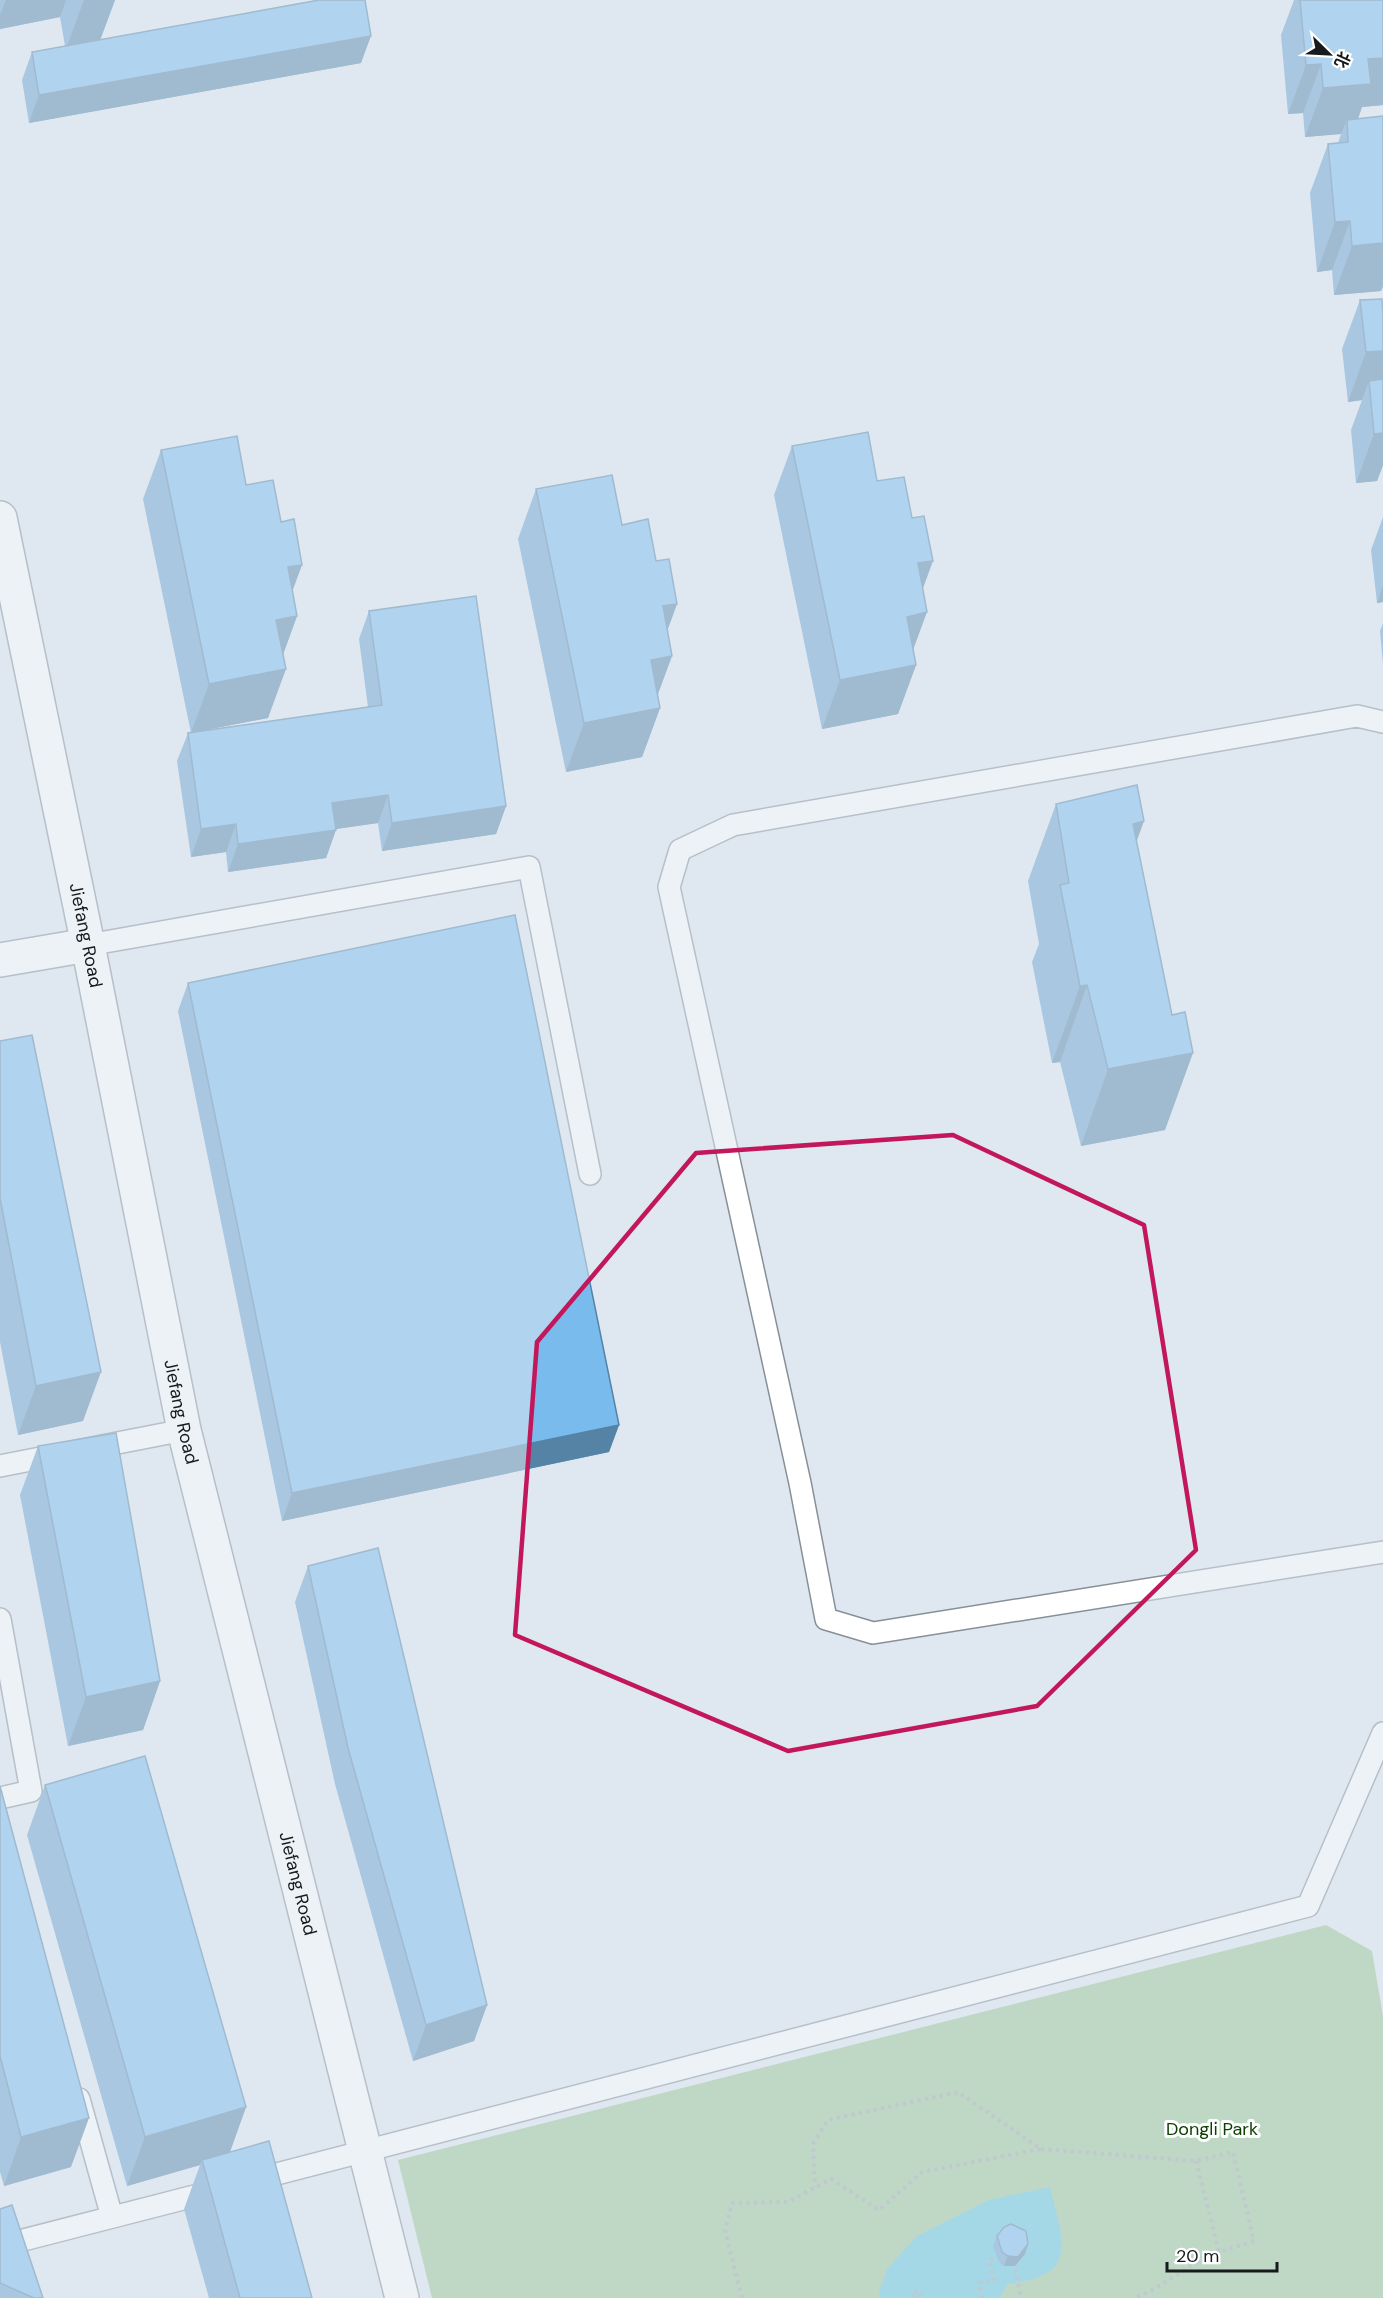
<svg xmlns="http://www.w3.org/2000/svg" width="1383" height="2298" viewBox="0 0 1383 2298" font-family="'DM Sans','Noto Sans SC',sans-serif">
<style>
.green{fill:#9ac391}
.water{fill:#5fc5d9}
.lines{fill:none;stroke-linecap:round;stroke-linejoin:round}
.service-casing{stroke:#879097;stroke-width:24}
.minor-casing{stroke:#879097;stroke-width:36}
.tertiary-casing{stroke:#879097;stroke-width:36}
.path{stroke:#9ba2a8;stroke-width:4;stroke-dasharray:3 4.5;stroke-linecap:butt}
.service{stroke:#fff;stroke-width:21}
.minor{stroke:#fff;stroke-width:33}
.tertiary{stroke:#fff;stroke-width:33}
.wall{fill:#68a1cc}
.shaded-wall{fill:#5583a6}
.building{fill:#79bbed;stroke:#5583a6;stroke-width:1.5}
.marked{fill:none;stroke:#c2185b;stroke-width:4.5;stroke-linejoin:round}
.labels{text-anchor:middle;stroke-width:6;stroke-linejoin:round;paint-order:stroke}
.street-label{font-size:18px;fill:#161a1c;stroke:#fff}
.park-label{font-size:18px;fill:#0e4002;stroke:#fff}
</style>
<rect width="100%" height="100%" fill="#dfe8f0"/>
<path class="green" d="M 1326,1925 L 1372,1951 L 1383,2016 L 1383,2298 L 432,2298 L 398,2160 Z"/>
<path class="water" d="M 1050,2187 C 1055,2214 1076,2259 1045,2274 C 1034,2280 1020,2282 1008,2284 L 999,2298 L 880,2298 L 879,2292 L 887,2269 L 917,2236 L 989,2200 Z"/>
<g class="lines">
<defs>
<path id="service" d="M 1383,722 L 1357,716 L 733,825 L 680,850 L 669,887 L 800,1483 L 826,1619 L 873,1633 L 1383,1552
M 88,945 L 529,867 L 590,1174
M 0,1466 L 184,1430
M 0,1619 L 31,1791 L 0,1798
M 79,2099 L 112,2217
M 250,2181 L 1308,1906 L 1383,1733
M 0,2246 L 214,2191"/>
<path id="minor" d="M 0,960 L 88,945"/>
<g id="tertiary">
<path id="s1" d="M 0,518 L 88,945 L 184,1430 L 402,2298"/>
</g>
</defs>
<use href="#service" class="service-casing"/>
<use href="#minor" class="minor-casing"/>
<use href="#tertiary" class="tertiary-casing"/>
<path class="path" d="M 1041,2149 L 1196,2161 L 1233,2152 L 1254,2241 L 1206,2256 L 1156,2288 L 1135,2298
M 1196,2161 L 1219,2252
M 1014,2262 L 1021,2298
M 742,2298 L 725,2230 L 732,2203 L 788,2202 L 831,2179 L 879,2210 L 922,2172 L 1041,2149 L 958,2092 L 828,2120 L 813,2144 L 815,2187
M 913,2298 L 912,2293 L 919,2291 L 920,2298
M 982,2298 L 979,2283 L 994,2280 L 989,2260 L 1000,2257"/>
<use href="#service" class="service"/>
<use href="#minor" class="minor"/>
<use href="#tertiary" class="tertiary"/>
</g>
<path class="wall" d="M 0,0 L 115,0 L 100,40 L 361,63 L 29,123 L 22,80 L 32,52 L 65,46 L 60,17 L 0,29 Z
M 1294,0 L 1383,0 L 1383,105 L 1362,107 L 1358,119 L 1383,116 L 1383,286 L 1381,291 L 1334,295 L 1332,270 L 1317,272 L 1310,193 L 1328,144 L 1338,143 L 1341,134 L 1305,137 L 1303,113 L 1288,114 L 1281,35 Z
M 1360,300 L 1383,314 L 1383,465 L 1377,481 L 1356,483 L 1351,430 L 1362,400 L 1348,402 L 1342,349 Z
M 792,446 L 877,481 L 923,588 L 913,651 L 916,665 L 898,714 L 822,729 L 774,495 Z
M 161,450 L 246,485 L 292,592 L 297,616 L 283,655 L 268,718 L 193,732 L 368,707 L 359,639 L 369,611 L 506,806 L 496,834 L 382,851 L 378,823 L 336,829 L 326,858 L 228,872 L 226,852 L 191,857 L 177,761 L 188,733 L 191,733 L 143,499 Z
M 536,489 L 622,525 L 656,561 L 677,604 L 667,631 L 672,656 L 657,694 L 660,708 L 642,757 L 566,772 L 518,539 Z
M 1383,517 L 1383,602 L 1377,603 L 1371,550 Z
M 1383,623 L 1383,664 L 1380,631 Z
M 1056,804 L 1136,843 L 1165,1130 L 1081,1146 L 1060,1062 L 1052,1063 L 1032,962 L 1039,944 L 1028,881 Z
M 188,983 L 619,1425 L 609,1452 L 282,1521 L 178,1011 Z
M 0,1041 L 83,1421 L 18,1435 L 0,1342 Z
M 38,1446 L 160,1681 L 143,1730 L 68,1746 L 20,1495 Z
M 308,1566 L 487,2005 L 474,2041 L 413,2061 L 335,1784 L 295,1602 Z
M 45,1785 L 246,2107 L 230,2152 L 312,2298 L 209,2298 L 184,2209 L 200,2165 L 127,2186 L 27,1835 Z
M 0,1786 L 71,2167 L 4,2186 L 0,2172 Z
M 0,2209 L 43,2298 L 0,2298 Z
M 997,2236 L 1025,2254 L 1015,2266 L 1004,2266 L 999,2262 L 993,2246 Z"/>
<path class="shaded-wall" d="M 6,0 L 66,0 L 60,17 L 0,29 L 0,15 Z
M 84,0 L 115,0 L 99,43 L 66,49 Z
M 371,36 L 361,63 L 29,123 L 39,95 Z
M 1383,58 L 1383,105 L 1362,107 L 1353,133 L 1347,120 L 1341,134 L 1305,137 L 1323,88 L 1368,59 Z
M 1321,64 L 1303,113 L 1288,114 L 1306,65 Z
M 1350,221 L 1332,270 L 1317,272 L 1335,222 Z
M 1383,243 L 1383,286 L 1381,291 L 1334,295 L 1352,246 Z
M 1383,351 L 1383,398 L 1369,381 L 1362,400 L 1348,402 L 1366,352 Z
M 1383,421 L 1383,465 L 1377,481 L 1356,483 L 1374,434 Z
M 933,561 L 915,610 L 918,563 Z
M 302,565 L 284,614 L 288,567 Z
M 1383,585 L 1383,602 L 1377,603 Z
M 677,604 L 659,653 L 663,606 Z
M 927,612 L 909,661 L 907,617 Z
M 297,616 L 279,665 L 276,620 Z
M 672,656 L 654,705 L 651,660 Z
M 916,665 L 898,714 L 822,729 L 840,680 Z
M 286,669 L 268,718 L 191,733 L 209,684 Z
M 660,708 L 642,757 L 566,772 L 584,723 Z
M 388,795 L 378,823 L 322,831 L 332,803 Z
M 506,806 L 496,834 L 382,851 L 392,823 Z
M 1144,821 L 1116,898 L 1133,824 Z
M 236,824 L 226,852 L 191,857 L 201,829 Z
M 336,830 L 326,858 L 228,872 L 238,844 Z
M 1087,985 L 1060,1062 L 1052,1063 L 1080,986 Z
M 1193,1053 L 1165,1130 L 1081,1146 L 1108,1069 Z
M 101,1372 L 83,1421 L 18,1435 L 36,1386 Z
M 619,1425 L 609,1452 L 282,1521 L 292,1493 Z
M 160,1681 L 143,1730 L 68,1746 L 86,1697 Z
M 487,2005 L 474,2041 L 413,2061 L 426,2025 Z
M 246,2107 L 228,2157 L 202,2160 L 200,2165 L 127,2186 L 145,2137 Z
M 89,2118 L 71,2167 L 4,2186 L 21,2137 Z
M 1028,2244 L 1025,2254 L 1015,2266 L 1004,2266 L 1008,2256 Z"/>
<path class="building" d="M 319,0 L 365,0 L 371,36 L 39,95 L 32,52 Z
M 1300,0 L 1383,0 L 1383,58 L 1368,59 L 1371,84 L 1323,88 L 1321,64 L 1306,65 Z
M 1383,116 L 1383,243 L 1352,246 L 1350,221 L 1335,222 L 1328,144 L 1348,142 L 1347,120 Z
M 1382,299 L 1383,317 L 1383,351 L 1366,352 L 1360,300 Z
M 1383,379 L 1383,433 L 1374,434 L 1369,381 Z
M 868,432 L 877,481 L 904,477 L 912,518 L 924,516 L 933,561 L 918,563 L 927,612 L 907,617 L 916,665 L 840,680 L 792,446 Z
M 237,436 L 246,485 L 273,480 L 281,522 L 294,519 L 302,565 L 288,567 L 297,616 L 276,620 L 286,669 L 209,684 L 161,450 Z
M 612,475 L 622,525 L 648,519 L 656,561 L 669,559 L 677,604 L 663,606 L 672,656 L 651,660 L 660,708 L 584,723 L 536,489 Z
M 476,596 L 506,806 L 392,823 L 388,795 L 332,803 L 336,830 L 238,844 L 236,824 L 201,829 L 188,733 L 382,705 L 369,611 Z
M 1137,785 L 1144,821 L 1133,824 L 1172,1015 L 1185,1012 L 1193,1053 L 1108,1069 L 1087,985 L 1080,986 L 1060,885 L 1069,883 L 1056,804 Z
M 515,915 L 619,1425 L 292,1493 L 188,983 Z
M 32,1035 L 101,1372 L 36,1386 L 0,1198 L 0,1041 Z
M 116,1433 L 160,1681 L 86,1697 L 38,1446 Z
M 378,1548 L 487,2005 L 426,2025 L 348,1748 L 308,1566 Z
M 145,1756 L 246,2107 L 145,2137 L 45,1785 Z
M 0,1786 L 89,2118 L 21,2137 L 0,2056 Z
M 269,2141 L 312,2298 L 240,2298 L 202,2160 Z
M 12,2205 L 43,2298 L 34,2298 L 0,2283 L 0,2209 Z
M 1011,2224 L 1026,2231 L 1028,2244 L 1018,2257 L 1008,2256 L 1002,2252 L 997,2236 L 1004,2227 Z"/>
<path d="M0 0H1383V2298H0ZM 953,1135 L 1144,1225 L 1196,1550 L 1037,1706 L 788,1751 L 515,1635 L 537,1342 L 696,1153 Z" fill="#dfe8f0" fill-opacity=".55" fill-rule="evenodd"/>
<path class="marked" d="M 953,1135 L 1144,1225 L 1196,1550 L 1037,1706 L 788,1751 L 515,1635 L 537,1342 L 696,1153 Z"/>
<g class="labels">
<g class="street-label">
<text dy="6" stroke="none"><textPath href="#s1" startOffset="426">Jiefang Road</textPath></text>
<text dy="6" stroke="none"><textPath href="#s1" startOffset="912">Jiefang Road</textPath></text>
<text dy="6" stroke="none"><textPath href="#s1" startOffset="1398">Jiefang Road</textPath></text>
</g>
<g class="park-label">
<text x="1212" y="2135">Dongli Park</text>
</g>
</g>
<g transform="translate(1329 54) rotate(114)" stroke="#ffffff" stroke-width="4.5" paint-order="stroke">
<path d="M0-4.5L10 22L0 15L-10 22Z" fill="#161a1c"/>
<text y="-9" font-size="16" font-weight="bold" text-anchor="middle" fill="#161a1c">北</text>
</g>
<path d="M1167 2262v9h110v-9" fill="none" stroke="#161a1c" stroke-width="3"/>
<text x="1176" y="2262" font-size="18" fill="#161a1c" stroke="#ffffff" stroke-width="4.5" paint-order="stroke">20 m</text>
</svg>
